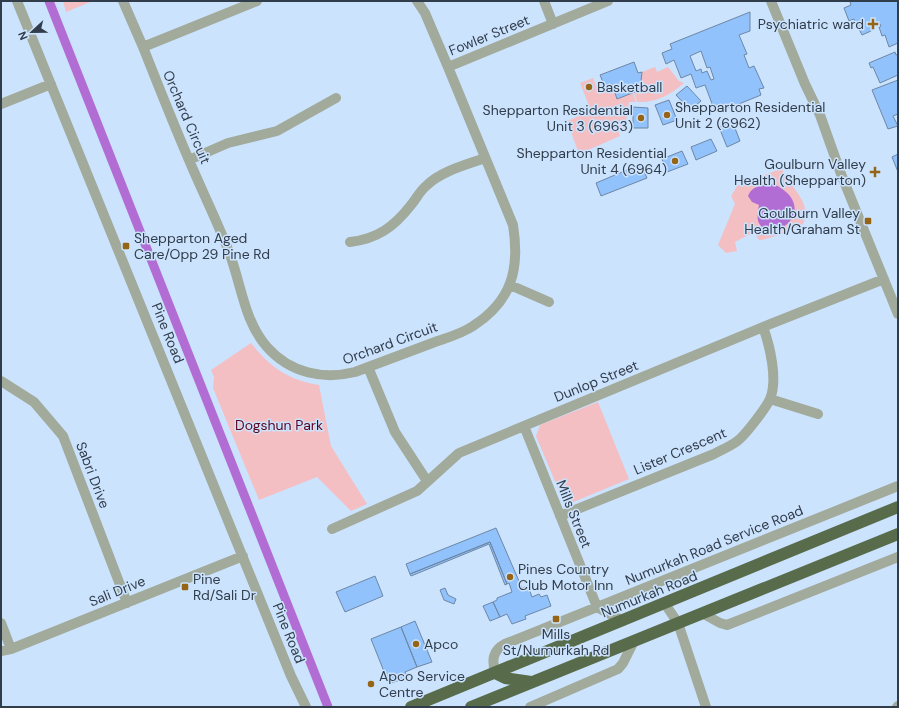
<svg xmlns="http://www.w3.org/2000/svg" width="899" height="708" viewBox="0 0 899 708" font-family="'DM Sans',sans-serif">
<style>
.green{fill:#f4bfc2}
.water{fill:#b26dd4}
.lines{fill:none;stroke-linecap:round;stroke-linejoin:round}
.canal{stroke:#b26dd4;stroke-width:9}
.building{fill:#91c2fc;stroke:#6d87a6;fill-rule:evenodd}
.minor{stroke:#a1aa9b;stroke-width:10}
.highway{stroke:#586c4b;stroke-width:12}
.poi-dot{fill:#956515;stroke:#cce3fe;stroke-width:1.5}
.labels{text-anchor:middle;stroke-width:3;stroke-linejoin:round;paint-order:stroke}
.poi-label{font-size:14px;fill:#313d4a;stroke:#cce3fe;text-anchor:start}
.street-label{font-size:14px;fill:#313d4a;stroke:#cce3fe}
.park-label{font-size:14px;fill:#5a041c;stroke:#cce3fe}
</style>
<rect width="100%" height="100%" fill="#cce3fe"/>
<path class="green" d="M 63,1 L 93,1 L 66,12 Z
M 655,67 L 657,72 L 668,67 L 679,81 L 684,83 C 670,95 656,103 637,102 L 634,92 L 640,90 L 642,72 Z
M 593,78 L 598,90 L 612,84 L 617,99 L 633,93 L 636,102 L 629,102 L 625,128 L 618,129 L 620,136 L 579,154 L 567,121 L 591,111 L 580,83 Z
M 780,169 L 782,169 C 790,188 813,202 803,224 L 782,234 L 762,240 L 759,240 L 754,232 L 735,242 L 737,251 L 726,253 L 718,245 L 735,204 L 731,196 L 737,186 Z
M 251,343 C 270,367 288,380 319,385 L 331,446 L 367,504 L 351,511 L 317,477 L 259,500 L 213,388 L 214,377 L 211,370 Z
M 598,402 L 629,479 L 571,503 L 562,498 L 536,436 L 540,425 Z"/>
<path class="water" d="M 774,184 C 824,209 769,249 758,221 C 757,216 758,210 759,205 L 752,202 L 748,196 C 752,185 764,185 774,184 Z"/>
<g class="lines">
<path class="canal" d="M 49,1 L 328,707"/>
</g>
<path class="building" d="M 852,1 L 898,1 L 898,43 L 889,47 L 885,35 L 882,36 L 879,27 L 881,26 L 880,24 L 874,26 L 871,31 L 862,35 L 854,19 L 849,21 L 844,8 L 851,5 L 850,2 Z
M 750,12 L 750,31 L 739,35 L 747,54 L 744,55 L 749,68 L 754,66 L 764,88 L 759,89 L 761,95 L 729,108 L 727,104 L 714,109 L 705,85 L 696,88 L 691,74 L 681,78 L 674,60 L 666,64 L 662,53 L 672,49 L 670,44 ZM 701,51 L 707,68 L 710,67 L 714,79 L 711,80 L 707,71 L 702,73 L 701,69 L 696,71 L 690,56 Z
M 895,52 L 896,55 L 898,54 L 898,75 L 880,83 L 873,67 L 871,68 L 869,63 Z
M 634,62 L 638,73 L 642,72 L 640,90 L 617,99 L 612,84 L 605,87 L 600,75 Z
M 898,80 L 898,114 L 893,116 L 898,126 L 888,129 L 872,90 Z
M 687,86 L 701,101 L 690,110 L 676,95 Z
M 669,100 L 677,120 L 663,125 L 655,105 Z
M 633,107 L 648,108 L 648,128 L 633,128 Z
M 728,123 L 729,124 L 733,123 L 740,141 L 727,147 L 719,127 Z
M 711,139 L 717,151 L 696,160 L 691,147 Z
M 682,151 L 688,164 L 667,172 L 662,159 Z
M 898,154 L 898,172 L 892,157 Z
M 641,164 L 647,178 L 601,196 L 596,183 Z
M 496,528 L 522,588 L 528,586 L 532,597 L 539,594 L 541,597 L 547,595 L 551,606 L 525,616 L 526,619 L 512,624 L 507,614 L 500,617 L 493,602 L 497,600 L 497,598 L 512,592 L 509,583 L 507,584 L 490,542 L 410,574 L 406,564 Z
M 490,542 L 507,584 L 505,585 L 489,544 L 411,576 L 410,574 Z
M 375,576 L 383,596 L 345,612 L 336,592 Z
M 445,588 L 448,595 L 456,599 L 454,604 L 444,600 L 440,590 Z
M 493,602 L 500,617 L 490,621 L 483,606 Z
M 415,621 L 432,662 L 417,667 L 401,627 Z
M 401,627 L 417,667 L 405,672 L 407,677 L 389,684 L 371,639 Z"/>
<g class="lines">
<path class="minor" d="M 17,1 L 291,676 L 306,707
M 123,1 L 143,47
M 257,1 L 143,47 C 158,85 173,123 189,160 C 202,191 217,221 229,252 C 241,283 244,321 267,347 C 290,373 323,380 355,372 C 379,363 403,354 427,345 C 442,339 460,335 473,326 C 512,301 520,269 513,225 L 448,67 L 425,13 L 417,1
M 544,1 L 553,24
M 771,1 L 805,84 L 820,115 L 841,174 L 898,314
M 448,67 L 608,1
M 1,104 L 51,84
M 189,160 L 228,143 L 277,131 L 336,98
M 350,242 C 377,239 394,227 411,205 C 416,199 420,191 426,186 C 441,171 466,165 485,158
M 510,285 L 549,302
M 368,367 L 395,432 L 427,481
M 1,381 L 34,402 L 63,436 L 127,603
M 770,399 L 818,414
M 524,426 L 597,607 L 623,621
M 560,516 L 714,454 C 721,450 729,447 736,442 C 744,437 766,408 770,399 C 778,380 770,346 763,327
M 332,529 L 417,491 L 459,453 L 763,327 L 884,279
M 665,604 L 678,623 L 706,707
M 702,613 L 720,623 L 727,625 L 898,557
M 1,623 L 11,649
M 1,651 L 11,649 L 243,556
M 495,673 C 492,660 492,651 505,644 L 898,486
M 530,707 L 618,669 L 623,663 L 634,641
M 897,707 L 898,706"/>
<path class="highway" d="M 495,673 L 505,678 L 531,682
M 411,707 L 898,507
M 471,707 L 898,534"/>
</g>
<g class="poi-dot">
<path d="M871 18h4v4h4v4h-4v4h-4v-4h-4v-4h4z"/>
<circle cx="589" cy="87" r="4"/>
<circle cx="667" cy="115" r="4"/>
<circle cx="641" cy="118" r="4"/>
<circle cx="675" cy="161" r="4"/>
<path d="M873 166h4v4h4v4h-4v4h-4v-4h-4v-4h4z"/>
<rect x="864" y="217" width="8" height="8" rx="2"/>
<rect x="122" y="242" width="8" height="8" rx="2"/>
<circle cx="510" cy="577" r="4"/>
<rect x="181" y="583" width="8" height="8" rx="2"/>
<rect x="552" y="615" width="8" height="8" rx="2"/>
<circle cx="416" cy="644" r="4"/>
<circle cx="371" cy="684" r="4"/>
</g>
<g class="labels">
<g class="poi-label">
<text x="864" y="29" text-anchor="end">Psychiatric ward</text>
<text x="597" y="92">Basketball</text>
<text x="675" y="112">Shepparton Residential<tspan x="675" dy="16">Unit 2 (6962)</tspan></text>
<text x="633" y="115" text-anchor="end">Shepparton Residential<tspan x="633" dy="16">Unit 3 (6963)</tspan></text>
<text x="667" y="158" text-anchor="end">Shepparton Residential<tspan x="667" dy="16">Unit 4 (6964)</tspan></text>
<text x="866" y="169" text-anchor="end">Goulburn Valley<tspan x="866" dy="16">Health (Shepparton)</tspan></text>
<text x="860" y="218" text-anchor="end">Goulburn Valley<tspan x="860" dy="16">Health/Graham St</tspan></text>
<text x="134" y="243">Shepparton Aged<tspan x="134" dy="16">Care/Opp 29 Pine Rd</tspan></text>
<text x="518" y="574">Pines Country<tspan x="518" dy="16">Club Motor Inn</tspan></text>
<text x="193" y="584">Pine<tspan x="193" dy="16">Rd/Sali Dr</tspan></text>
<text x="556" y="639" text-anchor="middle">Mills<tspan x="556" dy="16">St/Numurkah Rd</tspan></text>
<text x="424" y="649">Apco</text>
<text x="379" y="681">Apco Service<tspan x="379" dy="16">Centre</tspan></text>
</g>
<g class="street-label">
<text transform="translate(489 35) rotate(-22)" y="5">Fowler Street</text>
<text transform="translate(187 117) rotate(67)" y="5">Orchard Circuit</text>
<text transform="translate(168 333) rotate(68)" y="5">Pine Road</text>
<text transform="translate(390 343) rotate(-20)" y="5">Orchard Circuit</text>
<text transform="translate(596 381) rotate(-22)" y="5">Dunlop Street</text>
<text transform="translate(680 451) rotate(-23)" y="5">Lister Crescent</text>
<text transform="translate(93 475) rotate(69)" y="5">Sabri Drive</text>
<text transform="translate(574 514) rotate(68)" y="5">Mills Street</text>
<text transform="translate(714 545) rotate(-22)" y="5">Numurkah Road Service Road</text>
<text transform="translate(117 591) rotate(-22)" y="5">Sali Drive</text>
<text transform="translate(649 594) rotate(-22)" y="5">Numurkah Road</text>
<text transform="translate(289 633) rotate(68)" y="5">Pine Road</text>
</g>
<g class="park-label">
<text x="279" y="430">Dogshun Park</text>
</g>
</g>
<rect width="899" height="708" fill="none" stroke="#313d4a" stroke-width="4"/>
<g transform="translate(32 32) rotate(248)" stroke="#cce3fe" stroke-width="3" paint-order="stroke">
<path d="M0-3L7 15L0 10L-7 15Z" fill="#313d4a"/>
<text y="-6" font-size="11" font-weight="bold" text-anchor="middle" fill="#313d4a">N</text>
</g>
</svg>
